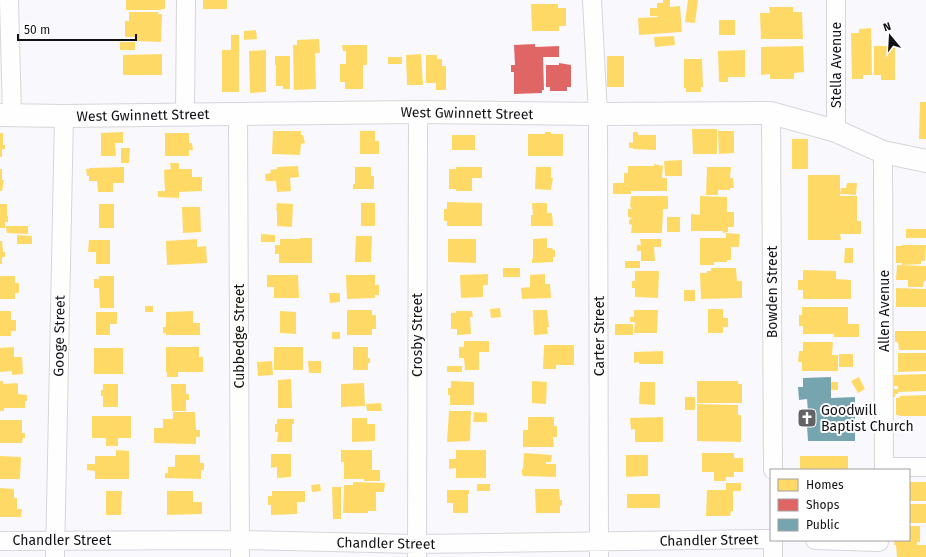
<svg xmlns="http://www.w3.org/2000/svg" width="926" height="557" viewBox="0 0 926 557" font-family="'Fira Sans',sans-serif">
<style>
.homes{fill:#ffd966}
.shops{fill:#e06666}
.public{fill:#76a5af}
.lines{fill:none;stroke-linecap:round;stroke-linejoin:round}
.minor-casing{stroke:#d6d6da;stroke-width:20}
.secondary-casing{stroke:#d6d6da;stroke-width:24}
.minor{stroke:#fefeff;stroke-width:18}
.secondary{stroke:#fefeff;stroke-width:22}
.labels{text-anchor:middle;stroke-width:4;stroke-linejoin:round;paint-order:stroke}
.street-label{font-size:14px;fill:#121216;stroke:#fff}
.poi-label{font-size:14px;fill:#121216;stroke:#fff;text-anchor:start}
</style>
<rect width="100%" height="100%" fill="#f9f9fd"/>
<path class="homes" d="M 126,0 L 165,0 L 165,9 L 161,9 L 161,10 L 126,10 Z
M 203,0 L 227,0 L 227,9 L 203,9 Z
M 663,0 L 670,0 L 670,7 L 680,6 L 682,32 L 639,35 L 638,18 L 658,17 L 658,16 L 650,16 L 650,8 L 657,8 L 657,3 L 663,3 Z
M 688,0 L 698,0 L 695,23 L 685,22 Z
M 531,4 L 558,4 L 558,8 L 566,8 L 566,26 L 559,26 L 559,31 L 532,31 Z
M 769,7 L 793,7 L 793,12 L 802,12 L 803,39 L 761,39 L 760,13 L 770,13 Z
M 129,12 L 158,12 L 158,14 L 162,14 L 161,42 L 135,41 L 135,37 L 125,37 L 125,21 L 129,21 Z
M 719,20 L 735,20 L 735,35 L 719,35 Z
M 871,28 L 872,75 L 863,75 L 863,79 L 852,79 L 851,33 L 859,33 L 859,29 Z
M 256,30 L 257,39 L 244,40 L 244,31 Z
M 231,35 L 239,35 L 239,92 L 222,92 L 222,50 L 231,50 Z
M 674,36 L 675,45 L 655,47 L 654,37 Z
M 319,39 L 320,53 L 315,53 L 316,89 L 294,90 L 293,45 L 297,45 L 297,40 Z
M 120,42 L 135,42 L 135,50 L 120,50 Z
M 342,45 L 367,45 L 367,65 L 363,65 L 363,89 L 345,89 L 345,82 L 340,82 L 340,64 L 346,64 L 346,51 L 343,51 Z
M 803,46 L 804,72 L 794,73 L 794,79 L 770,79 L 770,74 L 761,75 L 761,47 Z
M 874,46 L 895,46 L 895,80 L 881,80 L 881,75 L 874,75 Z
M 266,50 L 266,92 L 250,93 L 249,51 Z
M 745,50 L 745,77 L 728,77 L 728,82 L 719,82 L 718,51 Z
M 162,54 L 162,75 L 123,75 L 123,55 Z
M 421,54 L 423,85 L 407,85 L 406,55 Z
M 426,55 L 437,55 L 437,59 L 442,59 L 442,66 L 446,66 L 446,90 L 436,90 L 436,83 L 426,83 Z
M 275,56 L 290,56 L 290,65 L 275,65 Z
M 607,56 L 624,56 L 624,87 L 607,87 Z
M 388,57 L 402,57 L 402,64 L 388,64 Z
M 684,59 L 702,59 L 703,87 L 701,87 L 701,92 L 686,92 L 686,88 L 684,88 Z
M 276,65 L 290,65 L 290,89 L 283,89 L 283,86 L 276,86 Z
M 920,102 L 926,102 L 926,139 L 919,139 Z
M 692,129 L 717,129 L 717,154 L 693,154 Z
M 273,131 L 301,131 L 301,135 L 303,135 L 305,143 L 301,144 L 300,155 L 272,154 Z
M 360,131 L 375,131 L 375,141 L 379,141 L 379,154 L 360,154 Z
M 718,131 L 734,131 L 734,153 L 719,154 Z
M 123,132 L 123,143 L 115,143 L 116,156 L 101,156 L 101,133 Z
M 545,132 L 551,132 L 551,134 L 563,134 L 563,156 L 528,156 L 528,134 L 545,134 Z
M 633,132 L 638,132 L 638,135 L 656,135 L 656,150 L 633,149 L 633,148 L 629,148 L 629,142 L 633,143 Z
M 0,133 L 3,133 L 3,145 L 5,145 L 5,149 L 2,149 L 2,157 L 0,157 Z
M 165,133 L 189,133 L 189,143 L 192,143 L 193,150 L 189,150 L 189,156 L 165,156 Z
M 452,135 L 475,135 L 475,150 L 452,150 Z
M 792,139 L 808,139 L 808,169 L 792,169 Z
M 121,148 L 130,148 L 129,163 L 121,163 Z
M 682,160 L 682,176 L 665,176 L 664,161 Z
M 170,163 L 179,163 L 179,169 L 192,169 L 192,177 L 202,177 L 202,191 L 179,192 L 179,198 L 158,197 L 158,191 L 165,191 L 164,170 L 171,169 Z
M 654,164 L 663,166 L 662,178 L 667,178 L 667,191 L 631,191 L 631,194 L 613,194 L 613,183 L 624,183 L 624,173 L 628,173 L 628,166 L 654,166 Z
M 298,166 L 299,177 L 290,178 L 291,191 L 277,192 L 276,181 L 266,181 L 265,174 L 271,173 L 270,170 L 277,169 L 277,167 Z
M 124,167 L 124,183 L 113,183 L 113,192 L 98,192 L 97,181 L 89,181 L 89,176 L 87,176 L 86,169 L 89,169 L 89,168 Z
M 355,167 L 371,167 L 371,176 L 374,176 L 374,189 L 353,189 L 353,184 L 355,184 Z
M 456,167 L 482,167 L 482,178 L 472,178 L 472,191 L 456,191 L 456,189 L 449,189 L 449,169 L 456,169 Z
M 536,167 L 551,167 L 551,178 L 553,178 L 551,190 L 535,189 Z
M 707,167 L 731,167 L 730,178 L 733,178 L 734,188 L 730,188 L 730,190 L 718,190 L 718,195 L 706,195 Z
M 0,169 L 2,169 L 2,180 L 4,180 L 2,191 L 0,191 Z
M 808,175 L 840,175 L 840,196 L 857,196 L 857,221 L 861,221 L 861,234 L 840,234 L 841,240 L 808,240 Z
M 847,183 L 857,183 L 856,195 L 840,194 L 841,188 L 846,188 Z
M 631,196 L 668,196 L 668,209 L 663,209 L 662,233 L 631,233 L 632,225 L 629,224 L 629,220 L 632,218 L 628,217 L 628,209 L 632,209 L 630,206 Z
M 700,196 L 727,197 L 727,212 L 734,212 L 734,227 L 728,227 L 728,232 L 723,233 L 723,231 L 691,231 L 691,214 L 700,215 Z
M 447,202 L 482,203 L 482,226 L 447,226 L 447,221 L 444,221 L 444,209 L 447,209 Z
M 277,203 L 293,204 L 292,227 L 277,226 L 277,210 L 276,210 Z
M 361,203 L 375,203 L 375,226 L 361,226 Z
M 532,203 L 547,203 L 547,213 L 552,213 L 553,226 L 531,226 L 531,215 L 533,215 Z
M 0,204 L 7,204 L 7,216 L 8,216 L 8,222 L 5,222 L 5,228 L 0,228 Z
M 99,204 L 114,204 L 114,228 L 99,228 Z
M 182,207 L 200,207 L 201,232 L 183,233 Z
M 667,217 L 680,217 L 680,232 L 667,232 Z
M 6,226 L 28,226 L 28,234 L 7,233 Z
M 906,229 L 926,229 L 926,238 L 906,238 Z
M 726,233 L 740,234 L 739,247 L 731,247 L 731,260 L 727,260 L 727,262 L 714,262 L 714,265 L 700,265 L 700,238 L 726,238 Z
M 261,234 L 275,235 L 275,242 L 261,242 Z
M 17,235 L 32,236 L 32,244 L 17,244 Z
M 356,236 L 372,236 L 371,262 L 355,262 Z
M 300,238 L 312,238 L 312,263 L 279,263 L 279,254 L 275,254 L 275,245 L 280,245 L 280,239 L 300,239 Z
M 547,238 L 547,248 L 552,248 L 553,250 L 555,250 L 555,257 L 553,257 L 553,262 L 532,263 L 532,259 L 533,259 L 533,239 Z
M 197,239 L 197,247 L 206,246 L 207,263 L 167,265 L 166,241 Z
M 448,239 L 476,239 L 476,263 L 448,262 Z
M 640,239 L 661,239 L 661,247 L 654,247 L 655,261 L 641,261 L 641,251 L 637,251 L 637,245 L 641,245 Z
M 89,240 L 110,240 L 110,264 L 96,264 L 96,252 L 88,252 Z
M 0,241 L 2,241 L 3,252 L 5,252 L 5,257 L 2,257 L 2,264 L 0,264 Z
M 902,245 L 926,245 L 925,261 L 921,261 L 921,264 L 902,265 L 902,263 L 896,263 L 896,246 L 902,246 Z
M 845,248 L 853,248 L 853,263 L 844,263 Z
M 625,261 L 640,261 L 640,268 L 625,268 Z
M 897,265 L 926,266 L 926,281 L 924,281 L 923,287 L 908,287 L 908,280 L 896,280 Z
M 503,268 L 520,268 L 520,277 L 503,277 Z
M 711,268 L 736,268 L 737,281 L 742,281 L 742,298 L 701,299 L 700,273 L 707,273 L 707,271 L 711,271 Z
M 803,270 L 836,271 L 836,279 L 851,280 L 851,299 L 803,299 L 803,290 L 798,290 L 798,280 L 803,280 Z
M 635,271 L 659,271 L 658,298 L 635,297 L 635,288 L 632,288 L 632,281 L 635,281 Z
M 488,274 L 488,285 L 483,285 L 483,297 L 461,298 L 460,275 Z
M 545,274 L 545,284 L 550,284 L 551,298 L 522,299 L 521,288 L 530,287 L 530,275 Z
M 267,275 L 298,275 L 299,298 L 274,298 L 274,287 L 267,287 Z
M 346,275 L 375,275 L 375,285 L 379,285 L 379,295 L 375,295 L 375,298 L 347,299 Z
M 0,276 L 15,276 L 15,283 L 19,283 L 19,293 L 15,293 L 15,299 L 0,299 Z
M 99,276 L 114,276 L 114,308 L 100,308 L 99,288 L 94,288 L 94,279 L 99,279 Z
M 896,288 L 926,289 L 926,307 L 896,307 Z
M 684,290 L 695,290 L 695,301 L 684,301 Z
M 329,293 L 340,293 L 340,302 L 330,303 Z
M 145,306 L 153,306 L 153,312 L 145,312 Z
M 802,307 L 848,307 L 848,324 L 859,324 L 859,337 L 834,337 L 834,334 L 803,334 L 803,326 L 799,326 L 799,315 L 802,315 Z
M 500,308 L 501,317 L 491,318 L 490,309 Z
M 708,309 L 723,309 L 723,318 L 728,318 L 728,327 L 723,327 L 723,333 L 708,333 Z
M 347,310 L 372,310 L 372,315 L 376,315 L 376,329 L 372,329 L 372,335 L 347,335 Z
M 533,310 L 547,310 L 549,327 L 547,327 L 548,334 L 534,335 Z
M 634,310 L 658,310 L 657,333 L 634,333 L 635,322 L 630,322 L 630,317 L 634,317 Z
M 0,311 L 11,311 L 11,320 L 16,320 L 16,331 L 11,331 L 11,336 L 0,336 Z
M 193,311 L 193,323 L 200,323 L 200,335 L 166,335 L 166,333 L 163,333 L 163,327 L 166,327 L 166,312 Z
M 280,311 L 296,312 L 296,334 L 280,333 Z
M 456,311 L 472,311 L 473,317 L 470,317 L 471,334 L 457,335 L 457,329 L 451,329 L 451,313 L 456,313 Z
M 96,312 L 117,312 L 117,324 L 110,324 L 110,335 L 96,335 Z
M 615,324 L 633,324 L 633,335 L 615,335 Z
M 895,331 L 926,331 L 926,350 L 899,350 L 898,342 L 895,342 Z
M 332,332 L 340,332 L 340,339 L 332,339 Z
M 464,341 L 489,341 L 489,352 L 479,352 L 479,370 L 465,370 L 464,358 L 459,358 L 459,347 L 464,347 Z
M 803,342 L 833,342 L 832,355 L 838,355 L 838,371 L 802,371 L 802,362 L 798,362 L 799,351 L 803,351 Z
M 544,345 L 574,345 L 574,365 L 556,365 L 556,369 L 543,369 Z
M 14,347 L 14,357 L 22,357 L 23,374 L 12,375 L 12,371 L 0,372 L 0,348 Z
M 166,347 L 199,347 L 199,357 L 203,357 L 203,372 L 178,372 L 178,377 L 167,377 L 167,372 L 166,372 Z
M 274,347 L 303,347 L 303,370 L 274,370 Z
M 353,347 L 368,347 L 368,358 L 370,358 L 370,363 L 368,363 L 368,370 L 353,370 Z
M 94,348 L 123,348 L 123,374 L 94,374 Z
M 663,351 L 663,364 L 639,364 L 639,362 L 634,363 L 634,352 Z
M 898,353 L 926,353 L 926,371 L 898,372 Z
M 839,354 L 853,354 L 853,367 L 839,367 Z
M 272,361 L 273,375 L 258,376 L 257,362 Z
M 308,361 L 321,361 L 321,373 L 309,373 Z
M 447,366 L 462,366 L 462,372 L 447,372 Z
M 926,374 L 926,391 L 898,392 L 898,394 L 895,394 L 895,397 L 889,397 L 889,389 L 898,389 L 898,386 L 894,386 L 894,375 Z
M 859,377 L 865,389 L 858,393 L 851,381 Z
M 291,379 L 292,408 L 278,408 L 278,380 Z
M 0,381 L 3,381 L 3,384 L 18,383 L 18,394 L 27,395 L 27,401 L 25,401 L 25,408 L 4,408 L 4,411 L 0,411 Z
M 451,381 L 474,382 L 474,405 L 450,405 L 450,395 L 448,395 L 448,388 L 451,388 Z
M 532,381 L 547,382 L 546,404 L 532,403 Z
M 697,381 L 738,381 L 738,384 L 742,384 L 742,403 L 697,403 Z
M 640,382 L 655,382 L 655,405 L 639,404 Z
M 831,382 L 838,382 L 838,390 L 831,390 Z
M 364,383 L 365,406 L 341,407 L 341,384 Z
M 103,384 L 118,384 L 118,407 L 103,407 L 103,396 L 101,396 L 101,390 L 103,390 Z
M 171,384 L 186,384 L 186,394 L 189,394 L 189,400 L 186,400 L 186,411 L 172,411 Z
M 926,395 L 926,416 L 899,416 L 899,415 L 896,415 L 896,398 L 900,398 L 899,396 Z
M 685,397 L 695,397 L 695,410 L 685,410 Z
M 381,403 L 382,411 L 367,411 L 366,404 Z
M 697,404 L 738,405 L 738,415 L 741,415 L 741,442 L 697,441 Z
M 449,411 L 471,411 L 470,441 L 447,442 Z
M 173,412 L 195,412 L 196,430 L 200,430 L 200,437 L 196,437 L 196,444 L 154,443 L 154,428 L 163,428 L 163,419 L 173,419 Z
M 474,412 L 487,413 L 487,422 L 473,422 Z
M 92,416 L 131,416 L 131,438 L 118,438 L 118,446 L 106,446 L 106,438 L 92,438 Z
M 528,417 L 554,417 L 554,426 L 557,426 L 557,437 L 553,437 L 554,447 L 523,447 L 523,430 L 528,430 Z
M 663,417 L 663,442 L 635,442 L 635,429 L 631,430 L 630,418 Z
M 352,418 L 367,418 L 367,424 L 375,424 L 375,441 L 352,442 Z
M 277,419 L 294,419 L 294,424 L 292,424 L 292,442 L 277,442 L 278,432 L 275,432 L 275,424 L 277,424 Z
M 0,420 L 22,420 L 22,433 L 25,433 L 25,438 L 23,438 L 22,443 L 0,443 Z
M 116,450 L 129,451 L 129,479 L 95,479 L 95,471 L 87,470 L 87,464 L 95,464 L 95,456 L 116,456 Z
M 341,450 L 372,450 L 372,470 L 380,470 L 380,481 L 364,481 L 364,479 L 344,479 L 344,462 L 341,462 Z
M 456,450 L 486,450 L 486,478 L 456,478 L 456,468 L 449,469 L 449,459 L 456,459 Z
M 524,453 L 552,455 L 551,462 L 546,462 L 546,464 L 556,464 L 556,477 L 523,476 L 523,475 L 522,475 L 522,469 L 523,469 Z
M 702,453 L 734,453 L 734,458 L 743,458 L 743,472 L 734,472 L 734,477 L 726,477 L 726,481 L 714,481 L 714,472 L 702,472 Z
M 271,454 L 291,454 L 291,477 L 277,478 L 277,467 L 271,468 Z
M 175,455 L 200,455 L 200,463 L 204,463 L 204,470 L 201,470 L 201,479 L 165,478 L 165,473 L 168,473 L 168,467 L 175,467 Z
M 626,455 L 648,455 L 648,476 L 626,477 Z
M 0,456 L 21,457 L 20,479 L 0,479 Z
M 800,456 L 848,456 L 848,470 L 800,470 Z
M 353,482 L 385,483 L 384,492 L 376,492 L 376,511 L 368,511 L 368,513 L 343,513 L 344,485 L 353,485 Z
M 909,482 L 926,482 L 926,501 L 909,501 Z
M 726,483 L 741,483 L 741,491 L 733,491 L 733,511 L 731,511 L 730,516 L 706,516 L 707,490 L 726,490 Z
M 320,484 L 321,491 L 312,492 L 311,485 Z
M 477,484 L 490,484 L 490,491 L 477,491 Z
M 332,487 L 341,487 L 341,519 L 333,519 Z
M 0,488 L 14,489 L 14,498 L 17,498 L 17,509 L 22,509 L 21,517 L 0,517 Z
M 535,489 L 559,489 L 560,500 L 562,500 L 562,505 L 560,506 L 560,513 L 536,513 Z
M 447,490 L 469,490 L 469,494 L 468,494 L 468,513 L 453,513 L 453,503 L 447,503 Z
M 106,491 L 122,491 L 121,515 L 106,515 Z
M 167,491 L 193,491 L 193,502 L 202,502 L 202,514 L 167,515 Z
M 272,491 L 305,491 L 305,502 L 297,502 L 297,514 L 271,515 L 271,505 L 268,505 L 268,496 L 272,496 Z
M 627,494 L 660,494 L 660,508 L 627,508 Z
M 909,504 L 926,504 L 926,523 L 909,523 Z
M 909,526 L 920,526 L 920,542 L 917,542 L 917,545 L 926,545 L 926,557 L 897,557 L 896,545 L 894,545 L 895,540 L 909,540 Z"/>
<path class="shops" d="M 535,44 L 535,47 L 559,46 L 559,57 L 543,57 L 544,90 L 542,90 L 542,93 L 514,94 L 514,72 L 511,72 L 511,65 L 515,65 L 514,45 Z
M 559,63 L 571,65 L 571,87 L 567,87 L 567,91 L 550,91 L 550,87 L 546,87 L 546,65 L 559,65 Z"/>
<path class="public" d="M 831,377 L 831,398 L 855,397 L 855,441 L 808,441 L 807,426 L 800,426 L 799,412 L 808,412 L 807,399 L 799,400 L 798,387 L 803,387 L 803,378 Z"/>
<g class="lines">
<defs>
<path id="minor" d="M 9,0 L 12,115
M 592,0 L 598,114 L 599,557
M 836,0 L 836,131
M 771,113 L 773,470
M 185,114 L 186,0
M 238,114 L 240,557
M 883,152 L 884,470
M 884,467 L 926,467
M 773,540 L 773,557
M 815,540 L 879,542
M 0,541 L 241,540 L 417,544 L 771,539
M 55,557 L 64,116
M 417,557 L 418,112"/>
<path id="secondary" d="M 0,115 L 64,116 L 418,112 L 598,114 L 771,113 L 836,131 L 883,152 L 926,161"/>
</defs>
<use href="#minor" class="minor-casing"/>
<use href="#secondary" class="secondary-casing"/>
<use href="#minor" class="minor"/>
<use href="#secondary" class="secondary"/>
</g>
<defs>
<symbol id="church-square" viewBox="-11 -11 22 22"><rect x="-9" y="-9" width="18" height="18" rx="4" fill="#636367" stroke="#fff"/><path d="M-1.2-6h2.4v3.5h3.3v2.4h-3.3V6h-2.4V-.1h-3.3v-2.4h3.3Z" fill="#fff"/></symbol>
</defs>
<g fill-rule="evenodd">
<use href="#church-square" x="796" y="407" width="22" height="22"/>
</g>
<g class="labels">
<g class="street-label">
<text transform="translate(836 65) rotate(-90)" y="5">Stella Avenue</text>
<text transform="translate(467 113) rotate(1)" y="5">West Gwinnett Street</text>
<text transform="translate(143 115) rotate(-1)" y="5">West Gwinnett Street</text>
<text transform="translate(772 292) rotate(-90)" y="5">Bowden Street</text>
<text transform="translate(884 311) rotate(-90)" y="5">Allen Avenue</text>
<text transform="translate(417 335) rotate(-90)" y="5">Crosby Street</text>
<text transform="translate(59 336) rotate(-89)" y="5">Googe Street</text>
<text transform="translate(239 336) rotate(-90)" y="5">Cubbedge Street</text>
<text transform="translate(599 336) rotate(-90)" y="5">Carter Street</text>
<text x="62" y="545">Chandler Street</text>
<text transform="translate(709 540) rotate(-1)" y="5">Chandler Street</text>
<text transform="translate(386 543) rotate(1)" y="5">Chandler Street</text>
</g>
<g class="poi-label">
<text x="821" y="415">Goodwill<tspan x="821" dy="16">Baptist Church</tspan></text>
</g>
</g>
<rect x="770" y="469" width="140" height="72" fill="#ffffff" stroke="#a0a0a2"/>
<rect x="778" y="479" width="20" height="12" fill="#ffd966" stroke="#a0a0a2"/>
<text x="806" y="489" font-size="12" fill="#121216">Homes</text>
<rect x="778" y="499" width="20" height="12" fill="#e06666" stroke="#a0a0a2"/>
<text x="806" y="509" font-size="12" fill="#121216">Shops</text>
<rect x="778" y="519" width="20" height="12" fill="#76a5af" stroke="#a0a0a2"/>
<text x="806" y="529" font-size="12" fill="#121216">Public</text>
<g transform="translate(890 36) rotate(342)" stroke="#ffffff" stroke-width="3" paint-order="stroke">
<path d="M0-3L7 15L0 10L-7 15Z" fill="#121216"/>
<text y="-6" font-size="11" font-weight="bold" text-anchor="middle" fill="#121216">N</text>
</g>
<path d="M18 34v6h118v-6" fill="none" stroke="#121216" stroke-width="2"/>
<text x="24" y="34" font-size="12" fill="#121216" stroke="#ffffff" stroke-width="3" paint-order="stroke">50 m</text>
</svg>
